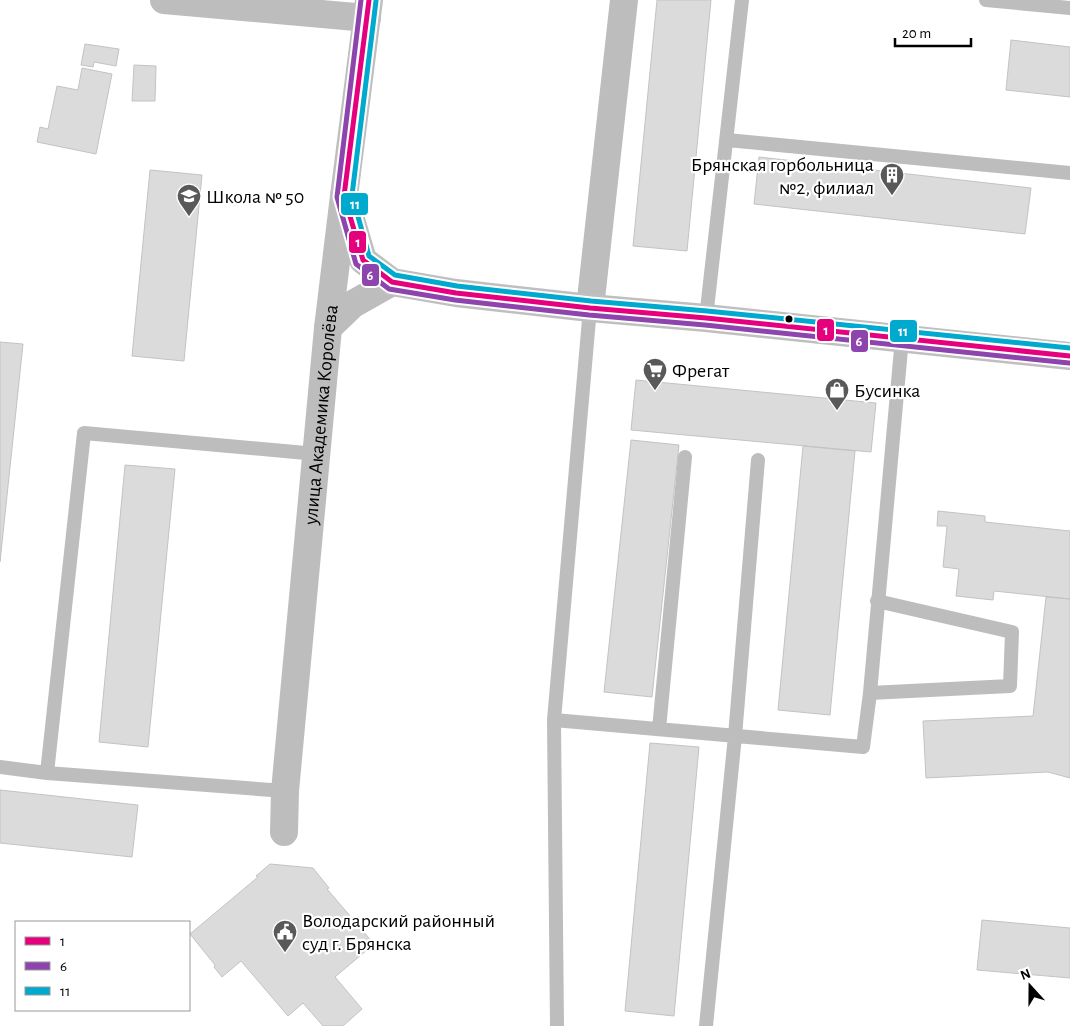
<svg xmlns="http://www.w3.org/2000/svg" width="1070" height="1026" viewBox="0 0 1070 1026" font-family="'Alegreya Sans',sans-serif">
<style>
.building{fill:#dbdbdb;stroke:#c3c3c3}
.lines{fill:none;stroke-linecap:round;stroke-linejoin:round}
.lane{stroke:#bdbdbd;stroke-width:14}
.street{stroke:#bdbdbd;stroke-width:28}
.secondary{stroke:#bfbfbf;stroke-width:28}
.bus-1-casing{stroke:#fff;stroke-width:9}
.bus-2-casing{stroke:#fff;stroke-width:9}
.bus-3-casing{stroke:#fff;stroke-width:9}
.bus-1{stroke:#e5007d;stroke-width:5}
.bus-2{stroke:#8e44ad;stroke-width:5}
.bus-3{stroke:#00a9ce;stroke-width:5}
.bus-dot{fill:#000;stroke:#fff;stroke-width:2}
.labels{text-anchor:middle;stroke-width:4.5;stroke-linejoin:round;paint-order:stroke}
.poi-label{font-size:20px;fill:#000;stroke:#fff;text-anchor:start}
.street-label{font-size:20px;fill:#000;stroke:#fff}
.line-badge{stroke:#fff;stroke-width:2}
.badge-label{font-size:14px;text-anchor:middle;font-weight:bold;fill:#fff}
</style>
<rect width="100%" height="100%" fill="#fff"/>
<path class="building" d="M 657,0 L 711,0 L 687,251 L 633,246 Z
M 1011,40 L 1070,47 L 1070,97 L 1006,90 Z
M 85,44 L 119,49 L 116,66 L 94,62 L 93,67 L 81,65 Z
M 134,65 L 156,66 L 155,101 L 132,101 Z
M 82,68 L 112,74 L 96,154 L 37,142 L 40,127 L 48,129 L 57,86 L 78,90 Z
M 759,157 L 1031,188 L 1025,234 L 754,204 Z
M 150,170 L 202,175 L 184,361 L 132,356 Z
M 0,342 L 23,344 L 0,562 Z
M 636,380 L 876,403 L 871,452 L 631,430 Z
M 631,440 L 679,445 L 652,697 L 604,692 Z
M 803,446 L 855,451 L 830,715 L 778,710 Z
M 125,465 L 175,469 L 148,747 L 99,742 Z
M 938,511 L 985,516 L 985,522 L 1070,531 L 1070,599 L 994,591 L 993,600 L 956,596 L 959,569 L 943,567 L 947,526 L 937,526 Z
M 1046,597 L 1070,599 L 1070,778 L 1048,772 L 926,778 L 923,721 L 1033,716 Z
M 650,743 L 699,747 L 674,1016 L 625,1011 Z
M 0,790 L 138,805 L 132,857 L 0,843 Z
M 270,864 L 313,868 L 329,888 L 327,889 L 374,944 L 335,977 L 362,1009 L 343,1026 L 323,1026 L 303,1003 L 288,1016 L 241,961 L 222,977 L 214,967 L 215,965 L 190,934 L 258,877 L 256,876 Z
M 982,920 L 1070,928 L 1070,978 L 977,970 Z"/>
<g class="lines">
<path class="lane" d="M 986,0 L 1070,8
M 727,140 L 1070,173
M 706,318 L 742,0
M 870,693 L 1010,686 L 1012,632 L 877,601
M 554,720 L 863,747 L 870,693 L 902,338
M 659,729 L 685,457
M 0,767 L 47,773 L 285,791
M 47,773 L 84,433 L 317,454
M 557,1026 L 554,720 L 590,308
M 706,1026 L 735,736 L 758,460"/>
<g class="street">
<path d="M 164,0 L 367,18"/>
<path d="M 590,308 L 624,0"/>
<path d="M 328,328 L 353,304 L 392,282"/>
<path id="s1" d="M 284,832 L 285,791 L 328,328 L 344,196"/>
</g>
<path class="secondary" d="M 369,0 L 344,196 L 363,260 L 392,282 L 456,293 L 590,308 L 706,318 L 1070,356"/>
<defs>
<path id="bus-1" d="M 369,0 L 344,196 L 363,260 L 392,282 L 456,293 L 590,308 L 706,318 L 1070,356"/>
<path id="bus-2" d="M 361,0 L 337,197 L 356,264 L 389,289 L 455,300 L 589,315 L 705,325 L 1069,363"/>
<path id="bus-3" d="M 376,1 L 352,195 L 369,256 L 395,275 L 457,286 L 591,301 L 707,311 L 1070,348"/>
</defs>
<use href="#bus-1" class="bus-1-casing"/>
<use href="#bus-2" class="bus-2-casing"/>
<use href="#bus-3" class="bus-3-casing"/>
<use href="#bus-1" class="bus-1"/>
<use href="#bus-2" class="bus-2"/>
<use href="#bus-3" class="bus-3"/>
</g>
<defs>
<symbol id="building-pin" viewBox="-11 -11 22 30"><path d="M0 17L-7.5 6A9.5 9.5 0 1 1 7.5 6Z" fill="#595959" stroke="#fff"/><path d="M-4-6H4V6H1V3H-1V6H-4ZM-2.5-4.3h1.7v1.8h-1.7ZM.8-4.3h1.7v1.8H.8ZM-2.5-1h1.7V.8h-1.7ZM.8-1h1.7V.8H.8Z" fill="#fff"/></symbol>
<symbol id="school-pin" viewBox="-11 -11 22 30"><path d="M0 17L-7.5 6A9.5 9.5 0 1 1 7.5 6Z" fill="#595959" stroke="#fff"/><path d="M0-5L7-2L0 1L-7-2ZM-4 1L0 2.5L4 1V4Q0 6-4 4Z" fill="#fff"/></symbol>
<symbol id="supermarket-pin" viewBox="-11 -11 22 30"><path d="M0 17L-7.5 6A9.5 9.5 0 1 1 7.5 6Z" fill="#595959" stroke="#fff"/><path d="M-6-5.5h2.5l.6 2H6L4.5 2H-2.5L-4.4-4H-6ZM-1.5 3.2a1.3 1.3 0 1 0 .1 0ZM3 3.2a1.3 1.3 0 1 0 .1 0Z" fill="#fff"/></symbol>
<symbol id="shop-pin" viewBox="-11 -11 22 30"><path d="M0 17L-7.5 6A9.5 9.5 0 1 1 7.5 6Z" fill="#595959" stroke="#fff"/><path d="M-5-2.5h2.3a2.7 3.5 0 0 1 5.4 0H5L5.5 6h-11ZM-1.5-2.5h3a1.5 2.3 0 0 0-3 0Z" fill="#fff"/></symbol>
<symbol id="civic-pin" viewBox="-11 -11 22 30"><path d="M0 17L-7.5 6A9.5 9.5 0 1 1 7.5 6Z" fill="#595959" stroke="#fff"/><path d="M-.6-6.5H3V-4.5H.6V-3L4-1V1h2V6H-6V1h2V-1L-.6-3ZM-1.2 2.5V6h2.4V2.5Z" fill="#fff"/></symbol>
</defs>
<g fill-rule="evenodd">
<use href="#building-pin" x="878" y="161" width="28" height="38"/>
<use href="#school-pin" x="175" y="182" width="28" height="38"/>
<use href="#supermarket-pin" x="641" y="356" width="28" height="38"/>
<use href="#shop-pin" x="823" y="376" width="28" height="38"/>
<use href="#civic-pin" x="271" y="918" width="28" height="38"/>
</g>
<circle class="bus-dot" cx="789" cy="319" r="4.5"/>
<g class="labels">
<g class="poi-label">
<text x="874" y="171" text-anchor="end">Брянская горбольница<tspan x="874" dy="23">№2, филиал</tspan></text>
<text x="206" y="203">Школа № 50</text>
<text x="672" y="377">Фрегат</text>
<text x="854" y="397">Бусинка</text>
<text x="302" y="927">Володарский районный<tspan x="302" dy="23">суд г. Брянска</tspan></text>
</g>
<g class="street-label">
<text dy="7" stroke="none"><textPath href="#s1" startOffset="419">улица Академика Королёва</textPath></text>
</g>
</g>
<g class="line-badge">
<rect x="340" y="192" width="29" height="24" rx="5" fill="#00a9ce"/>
<rect x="348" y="230" width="19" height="24" rx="5" fill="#e5007d"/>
<rect x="361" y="263" width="19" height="24" rx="5" fill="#8e44ad"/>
<rect x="816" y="318" width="19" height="24" rx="5" fill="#e5007d"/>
<rect x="889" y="319" width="29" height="24" rx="5" fill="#00a9ce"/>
<rect x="850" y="329" width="19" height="24" rx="5" fill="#8e44ad"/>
</g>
<g class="badge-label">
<text x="355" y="209">11</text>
<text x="358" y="247">1</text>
<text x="370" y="280">6</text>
<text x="826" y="335">1</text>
<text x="903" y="336">11</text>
<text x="859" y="346">6</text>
</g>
<rect x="15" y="921" width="175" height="90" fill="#ffffff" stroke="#999999"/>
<rect x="25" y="937" width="25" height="8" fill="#e5007d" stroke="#999999"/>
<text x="60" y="946" font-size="15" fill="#000000">1</text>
<rect x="25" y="962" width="25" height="8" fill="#8e44ad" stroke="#999999"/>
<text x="60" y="971" font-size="15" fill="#000000">6</text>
<rect x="25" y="987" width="25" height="8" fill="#00a9ce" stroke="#999999"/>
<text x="60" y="996" font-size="15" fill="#000000">11</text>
<g transform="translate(1030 986) rotate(339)" stroke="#ffffff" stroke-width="4" paint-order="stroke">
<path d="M0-4L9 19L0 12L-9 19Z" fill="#000000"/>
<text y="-8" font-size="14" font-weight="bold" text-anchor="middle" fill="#000000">N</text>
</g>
<path d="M895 38v8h76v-8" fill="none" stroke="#000000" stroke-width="2.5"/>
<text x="902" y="38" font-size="15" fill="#000000" stroke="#ffffff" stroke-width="4" paint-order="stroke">20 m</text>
</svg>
